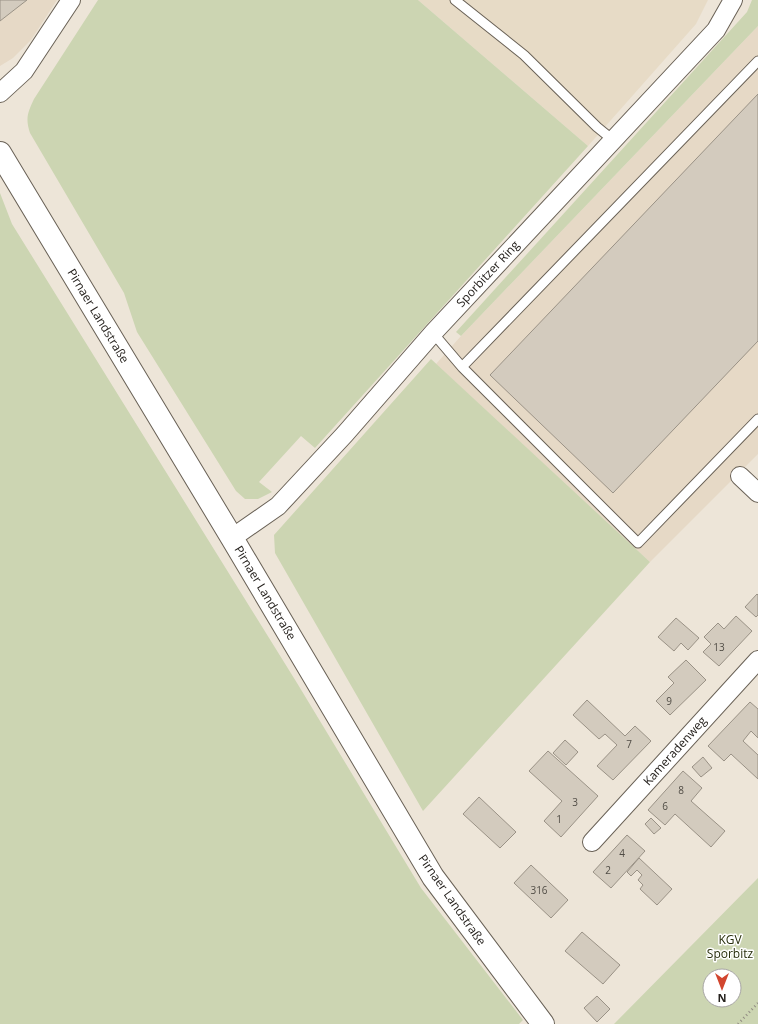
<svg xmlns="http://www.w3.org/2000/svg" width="758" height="1024" viewBox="0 0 758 1024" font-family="'Open Sans',sans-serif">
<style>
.built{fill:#e6d9c6}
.industrial{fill:#e7dbc6}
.green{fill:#ccd5b2;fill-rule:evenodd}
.building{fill:#d3cbbe;stroke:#9a9286}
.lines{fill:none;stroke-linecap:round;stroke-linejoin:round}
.service-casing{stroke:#696156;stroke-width:11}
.minor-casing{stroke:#696156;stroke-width:20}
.tertiary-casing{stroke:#696156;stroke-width:24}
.path{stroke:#918b82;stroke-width:2.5;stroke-dasharray:1 3;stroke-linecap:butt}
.service{stroke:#fff;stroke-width:9}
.minor{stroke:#fff;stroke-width:18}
.tertiary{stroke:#fff;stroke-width:22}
.labels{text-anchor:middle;stroke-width:3;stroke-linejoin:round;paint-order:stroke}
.number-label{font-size:10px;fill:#504c45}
.street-label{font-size:12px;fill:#25211d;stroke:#fff}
.park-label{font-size:12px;fill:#272e0b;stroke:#fff}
</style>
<rect width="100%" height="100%" fill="#ede5d8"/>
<path class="built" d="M 0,0 L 57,0 L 31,40 L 13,58 L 0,66 Z
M 758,26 L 758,454 L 650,562 L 436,364 L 461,336 Z"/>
<path class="industrial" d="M 418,0 L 708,0 L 696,24 L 588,146 Z"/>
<path class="green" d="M 98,0 L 418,0 L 588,146 L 315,448 L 301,436 L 259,482 L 272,492 L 258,499 L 245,499 L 236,491 L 137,332 L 124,293 L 30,133 C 25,118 28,112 34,99 Z
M 752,0 L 758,0 L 758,26 L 461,336 L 456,332 L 747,12 Z
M 0,193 L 12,224 L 297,683 L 421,888 L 523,1020 L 519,1024 L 0,1024 Z
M 431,359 L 650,562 L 423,811 L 275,553 L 274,535 Z
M 758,878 L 758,1024 L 614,1024 ZM 710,976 L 734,976 L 734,1000 L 710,1000 Z"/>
<path class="building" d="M 0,0 L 27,0 L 0,21 Z
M 758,94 L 758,341 L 613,493 L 490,375 Z
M 757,594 L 758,595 L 758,615 L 756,617 L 745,607 Z
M 736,616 L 752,631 L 719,666 L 703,652 L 711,644 L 704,637 L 718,623 L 724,629 Z
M 676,618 L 699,638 L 688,650 L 681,643 L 674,651 L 658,637 Z
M 686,660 L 706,680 L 670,715 L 656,701 L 674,683 L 668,677 Z
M 587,700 L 625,736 L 635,726 L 651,741 L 613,780 L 597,766 L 617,745 L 605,734 L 599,739 L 573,715 Z
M 750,702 L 758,709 L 758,738 L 751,731 L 743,741 L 758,755 L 758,779 L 731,754 L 724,761 L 708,746 Z
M 565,740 L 578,752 L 566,765 L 553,753 Z
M 548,751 L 598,796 L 561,837 L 544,821 L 562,801 L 529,771 Z
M 703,757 L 712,768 L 701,777 L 692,767 Z
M 683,771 L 702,788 L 691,801 L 725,831 L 711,847 L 675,814 L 665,825 L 648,810 Z
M 479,797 L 516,832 L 500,848 L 463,814 Z
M 651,818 L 661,828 L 654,834 L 645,824 Z
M 627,835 L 645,851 L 611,888 L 593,872 Z
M 639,858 L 672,889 L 657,905 L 640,889 L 643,885 L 638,880 L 642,875 L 637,870 L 631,876 L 627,872 Z
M 531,865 L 568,900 L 551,918 L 514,883 Z
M 582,932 L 620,965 L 603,984 L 565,951 Z
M 597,996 L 610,1009 L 597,1022 L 584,1008 Z"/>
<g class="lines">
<defs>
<path id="service" d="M 455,0 L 524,55 L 597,127 L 613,140
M 433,333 L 462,367 L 638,543 L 758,419
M 462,367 L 758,61"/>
<path id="minor" d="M 0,93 L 24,71 L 71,0
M 740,476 L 758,493
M 232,538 L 278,506 L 345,434 L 433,333 L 716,30 L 733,0
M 592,842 L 758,660"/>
<path id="tertiary" d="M 0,153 L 232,538 L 433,877 L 543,1024"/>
</defs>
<use href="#service" class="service-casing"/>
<use href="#minor" class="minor-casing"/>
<use href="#tertiary" class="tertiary-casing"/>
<path class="path" d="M 738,1024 L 758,1003"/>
<use href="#service" class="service"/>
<use href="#minor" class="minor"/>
<use href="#tertiary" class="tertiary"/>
</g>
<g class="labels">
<g class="number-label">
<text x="719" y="651">13</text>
<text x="669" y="705">9</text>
<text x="629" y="748">7</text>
<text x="681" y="794">8</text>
<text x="575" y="806">3</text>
<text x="665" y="810">6</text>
<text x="559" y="823">1</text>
<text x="622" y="857">4</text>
<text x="608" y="874">2</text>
<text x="539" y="894">316</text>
</g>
<g class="street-label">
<text transform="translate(488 274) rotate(-47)" y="4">Sporbitzer Ring</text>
<text transform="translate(98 316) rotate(59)" y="4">Pirnaer Landstraße</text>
<text transform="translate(265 593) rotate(59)" y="4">Pirnaer Landstraße</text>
<text transform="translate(675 751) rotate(-48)" y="4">Kameradenweg</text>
<text transform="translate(452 900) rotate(55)" y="4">Pirnaer Landstraße</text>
</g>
<g class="park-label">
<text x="730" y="944">KGV<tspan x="730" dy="14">Sporbitz</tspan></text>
</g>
</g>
<g transform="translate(722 988) rotate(180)"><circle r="19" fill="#ffffff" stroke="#a8a6a5"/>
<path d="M0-3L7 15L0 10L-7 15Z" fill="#d2462f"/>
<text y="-6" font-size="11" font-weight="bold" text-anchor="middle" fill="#25211d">N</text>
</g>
</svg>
